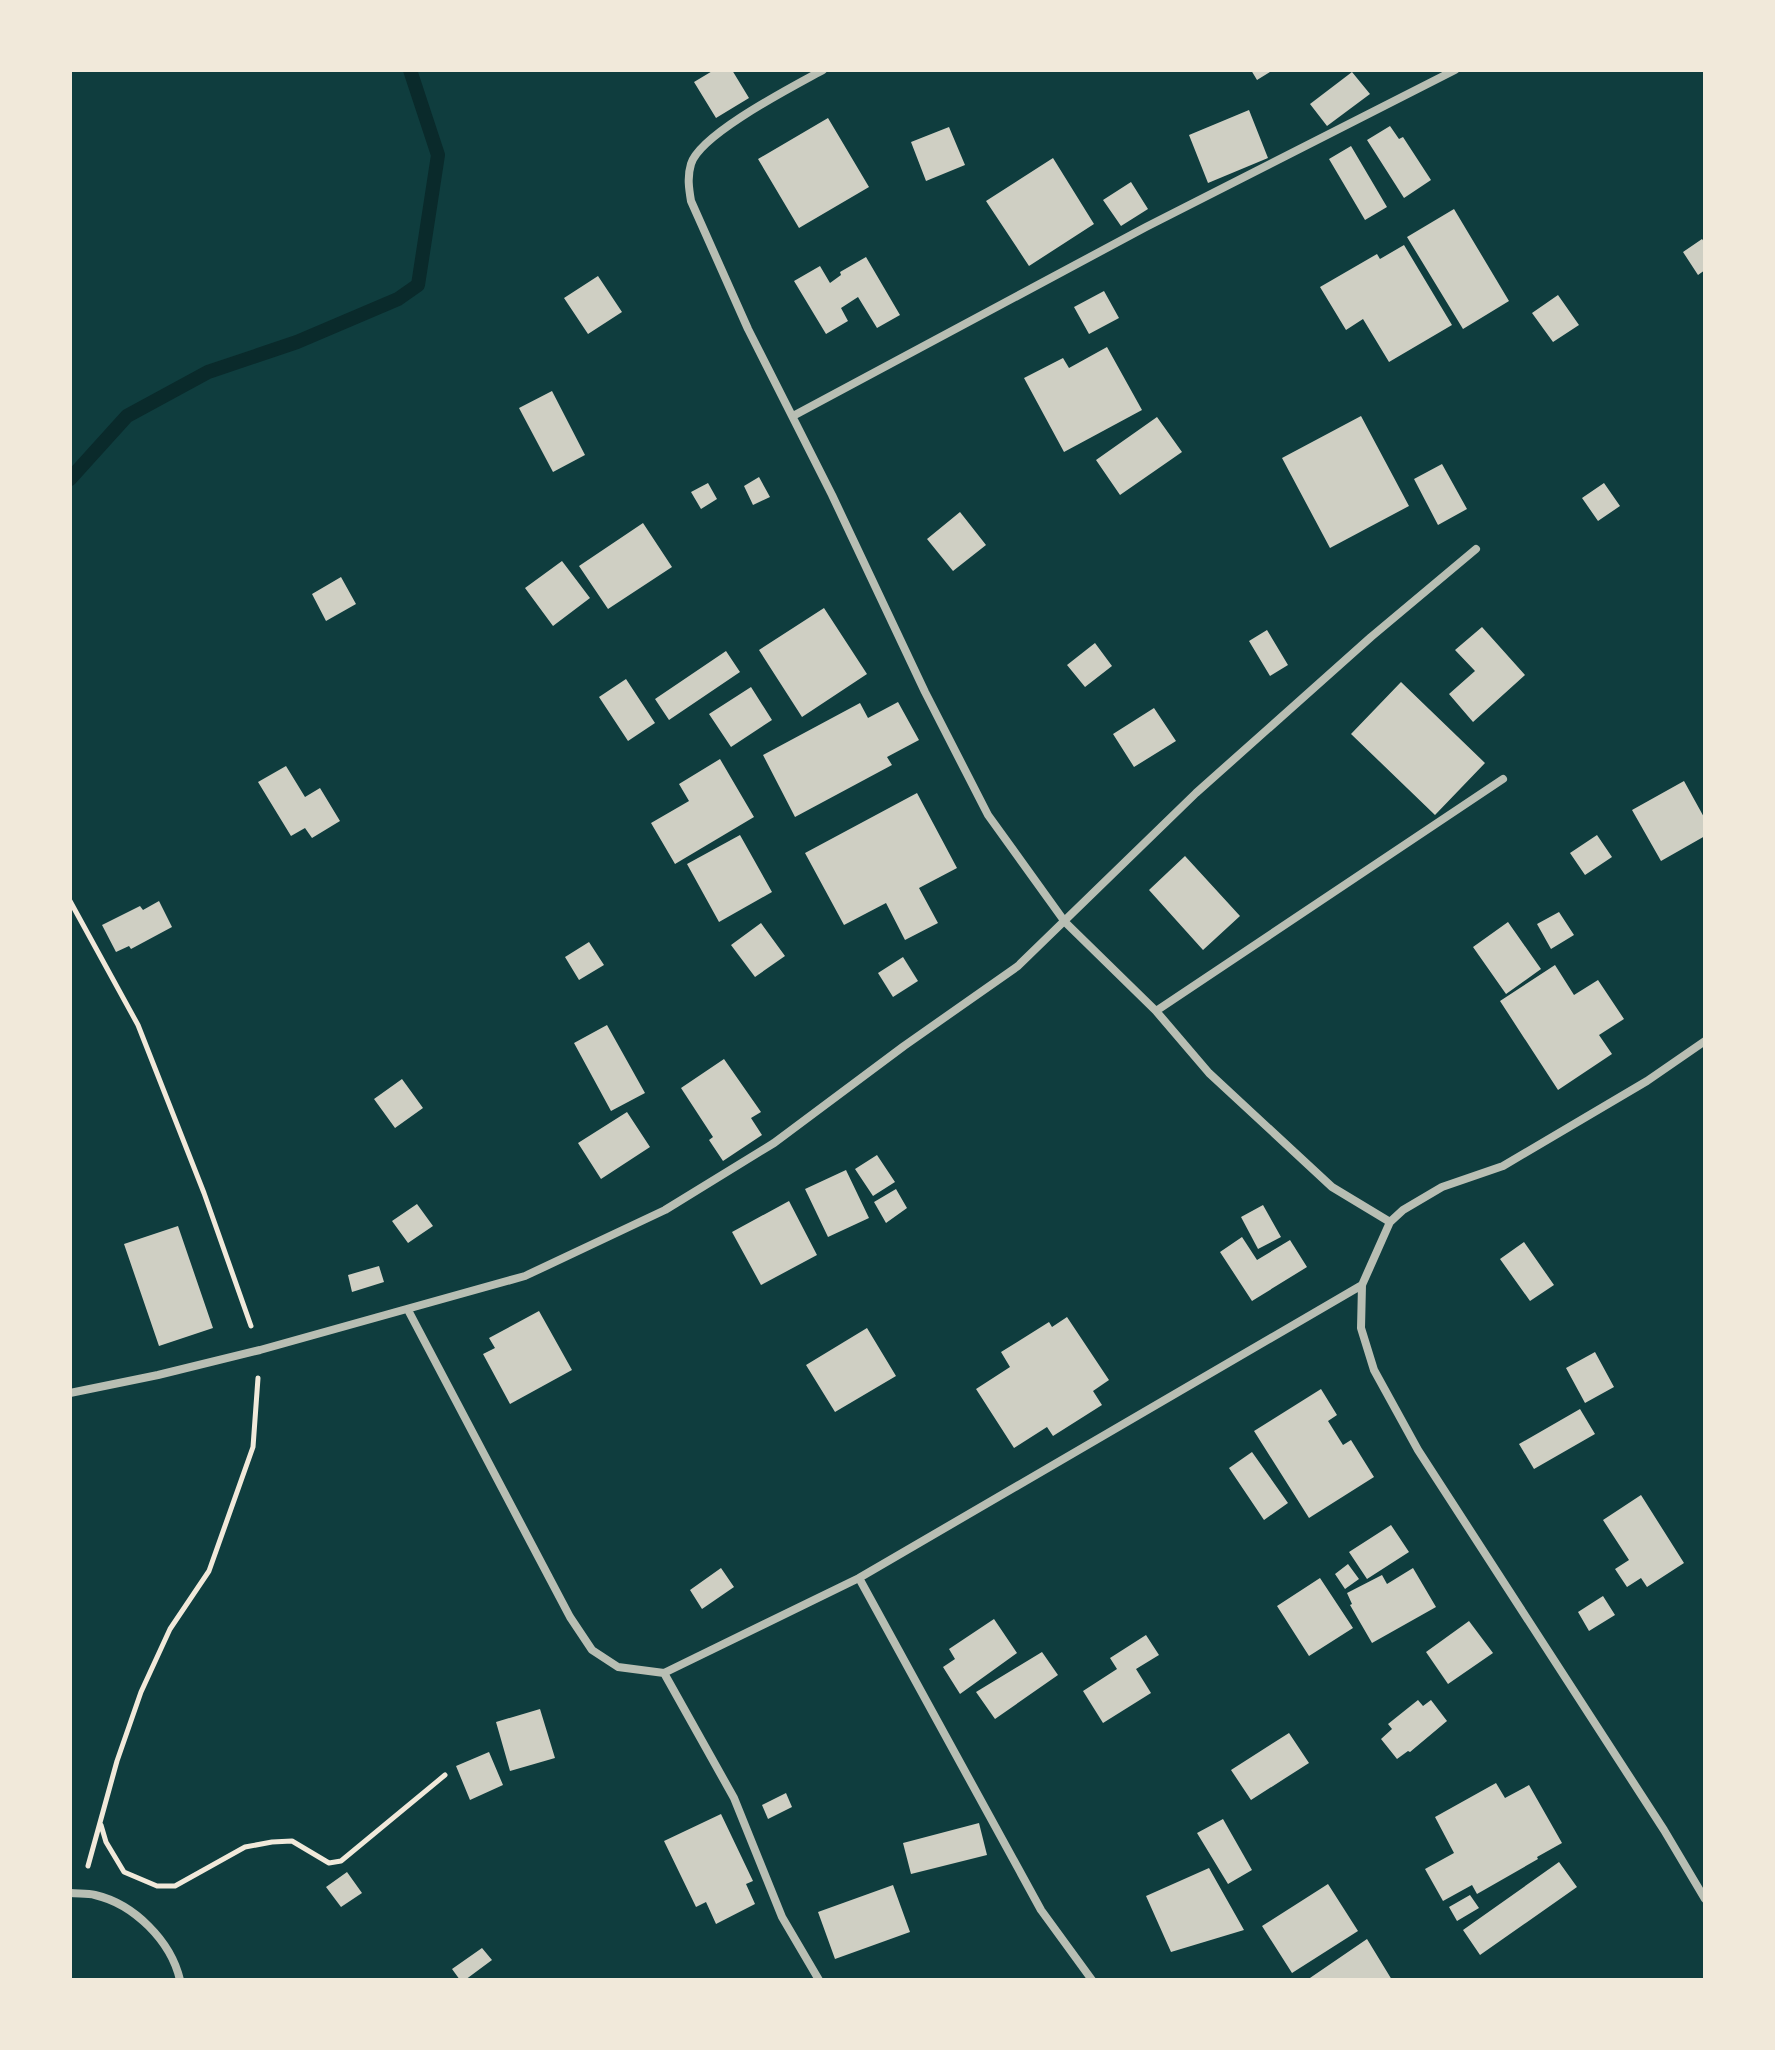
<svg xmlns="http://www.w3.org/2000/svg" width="1775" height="2050" viewBox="0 0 1775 2050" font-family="Rubik,sans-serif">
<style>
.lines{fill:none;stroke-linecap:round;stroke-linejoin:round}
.stream{stroke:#0a2a2b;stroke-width:14}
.building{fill:#cfcfc3}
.path{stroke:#f1e9da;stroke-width:5}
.minor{stroke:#b8beb3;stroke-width:8}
</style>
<rect width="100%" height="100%" fill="#0f3d3e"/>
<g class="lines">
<path class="stream" d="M 70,479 L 127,416 L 208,372 L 297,342 L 398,299 L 418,285 L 438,155 L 410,70"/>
</g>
<path class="building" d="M 714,70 L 732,70 L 749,98 L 716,118 L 694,82 Z
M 1251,70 L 1273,70 L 1257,80 Z
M 1352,72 L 1370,94 L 1327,126 L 1310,104 Z
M 1249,110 L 1268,158 L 1208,183 L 1189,135 Z
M 828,118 L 869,187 L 799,228 L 758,159 Z
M 1390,126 L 1399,139 L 1403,137 L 1431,180 L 1404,198 L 1367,140 Z
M 949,127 L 965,165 L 926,181 L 911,142 Z
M 1351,146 L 1387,207 L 1365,220 L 1329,159 Z
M 1053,158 L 1094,224 L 1029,266 L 986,201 Z
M 1131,182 L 1148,209 L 1121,226 L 1103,200 Z
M 1454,209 L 1509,301 L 1463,329 L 1407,237 Z
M 1702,239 L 1705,243 L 1705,270 L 1698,275 L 1683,252 Z
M 1404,245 L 1452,325 L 1389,362 L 1363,319 L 1346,330 L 1320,287 L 1377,254 L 1380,259 Z
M 866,257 L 900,315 L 877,328 L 858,297 L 841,308 L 848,321 L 826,334 L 794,281 L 820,266 L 830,283 L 841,275 L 840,272 Z
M 598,276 L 622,312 L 588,334 L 564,298 Z
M 1104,291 L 1119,318 L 1089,334 L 1074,307 Z
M 1558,295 L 1579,325 L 1553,342 L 1532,313 Z
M 1107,347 L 1142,410 L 1064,452 L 1024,378 L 1063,358 L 1069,368 Z
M 552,391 L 585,455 L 553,472 L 519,408 Z
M 1361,416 L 1409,506 L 1330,548 L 1282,458 Z
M 1157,417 L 1182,452 L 1120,495 L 1096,460 Z
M 1442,464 L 1467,509 L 1438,525 L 1414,479 Z
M 759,477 L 770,497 L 753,505 L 744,486 Z
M 708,483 L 717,499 L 701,509 L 691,492 Z
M 1604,483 L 1620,506 L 1598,521 L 1582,498 Z
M 960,512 L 986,545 L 953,571 L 927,539 Z
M 643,523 L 672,567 L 608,609 L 579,566 Z
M 562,561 L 590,598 L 553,626 L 525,588 Z
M 341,577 L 356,604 L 326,621 L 312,594 Z
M 824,608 L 867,674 L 802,717 L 759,650 Z
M 1482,627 L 1525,675 L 1473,722 L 1449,694 L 1475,671 L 1455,650 Z
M 1267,630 L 1288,665 L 1270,676 L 1249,641 Z
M 1095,643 L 1112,666 L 1085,687 L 1067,665 Z
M 726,651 L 740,672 L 669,720 L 655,699 Z
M 626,679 L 655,723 L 628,741 L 599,697 Z
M 1401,682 L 1485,763 L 1435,815 L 1351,734 Z
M 751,687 L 772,720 L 731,747 L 709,714 Z
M 898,702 L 919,740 L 887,757 L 892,765 L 795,817 L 763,755 L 860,703 L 868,718 Z
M 1154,708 L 1176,741 L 1134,767 L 1113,734 Z
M 720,759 L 754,817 L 675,864 L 651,823 L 689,801 L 679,784 Z
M 286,766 L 305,797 L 320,788 L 340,821 L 312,838 L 305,828 L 291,836 L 258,782 Z
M 1684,781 L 1705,819 L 1705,836 L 1661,861 L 1632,810 Z
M 917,793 L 957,868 L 919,888 L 938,923 L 905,940 L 886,903 L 844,925 L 805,853 Z
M 740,835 L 772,892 L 719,922 L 687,864 Z
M 1597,835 L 1612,857 L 1585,875 L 1570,853 Z
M 1185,856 L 1240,916 L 1203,950 L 1149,890 Z
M 159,901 L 172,927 L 131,949 L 129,946 L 116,952 L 102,925 L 140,906 L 143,910 Z
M 1559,912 L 1574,935 L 1551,949 L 1537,924 Z
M 1508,922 L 1541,969 L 1506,994 L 1473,947 Z
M 761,923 L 785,956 L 755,977 L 731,945 Z
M 589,942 L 604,965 L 579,980 L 565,957 Z
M 903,957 L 918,981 L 893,997 L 878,973 Z
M 1555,965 L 1574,995 L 1598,980 L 1624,1019 L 1599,1035 L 1612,1054 L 1558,1090 L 1500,1001 Z
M 607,1025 L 645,1093 L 611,1111 L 574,1043 Z
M 724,1059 L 761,1112 L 751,1118 L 762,1135 L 723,1161 L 709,1140 L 713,1137 L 681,1088 Z
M 402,1079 L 423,1108 L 395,1128 L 374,1099 Z
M 627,1112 L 650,1147 L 601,1179 L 578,1143 Z
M 877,1155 L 895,1182 L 873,1196 L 855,1169 Z
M 846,1170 L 869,1218 L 828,1237 L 805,1189 Z
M 896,1189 L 907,1208 L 886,1223 L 874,1202 Z
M 789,1201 L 817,1255 L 761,1285 L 732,1232 Z
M 417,1204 L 433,1226 L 408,1243 L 392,1221 Z
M 1263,1205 L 1281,1237 L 1258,1249 L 1241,1217 Z
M 178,1226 L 213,1328 L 159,1346 L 124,1244 Z
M 1242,1237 L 1257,1260 L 1290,1240 L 1307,1267 L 1252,1301 L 1220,1252 Z
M 1524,1242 L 1554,1285 L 1530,1301 L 1500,1259 Z
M 379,1266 L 384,1282 L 352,1292 L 348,1275 Z
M 539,1311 L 572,1370 L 510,1404 L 483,1354 L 495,1348 L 489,1338 Z
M 1067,1317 L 1109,1380 L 1093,1391 L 1102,1405 L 1053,1436 L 1047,1427 L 1014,1448 L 976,1389 L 1010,1367 L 1001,1352 L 1049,1322 L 1052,1327 Z
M 867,1328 L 896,1376 L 835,1412 L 806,1365 Z
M 1595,1352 L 1614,1387 L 1585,1403 L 1566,1368 Z
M 1321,1389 L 1337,1415 L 1328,1421 L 1343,1445 L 1351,1440 L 1374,1477 L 1309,1518 L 1254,1431 Z
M 1580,1409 L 1595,1434 L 1534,1469 L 1519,1444 Z
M 1252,1452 L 1288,1503 L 1264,1520 L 1229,1468 Z
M 1641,1495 L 1684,1563 L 1647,1587 L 1641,1578 L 1627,1587 L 1615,1569 L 1629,1560 L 1603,1520 Z
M 1391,1525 L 1409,1552 L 1367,1579 L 1349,1552 Z
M 1348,1564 L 1359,1579 L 1345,1589 L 1335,1574 Z
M 721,1568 L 734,1587 L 702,1609 L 690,1590 Z
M 1413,1568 L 1436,1607 L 1372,1643 L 1350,1605 L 1352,1604 L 1347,1593 L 1382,1575 L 1387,1584 Z
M 1320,1578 L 1353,1628 L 1309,1656 L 1277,1606 Z
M 1603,1596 L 1615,1615 L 1589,1631 L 1578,1612 Z
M 994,1619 L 1017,1653 L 960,1694 L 943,1667 L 955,1659 L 949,1649 Z
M 1469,1621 L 1493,1653 L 1448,1684 L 1426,1652 Z
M 1146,1635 L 1159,1655 L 1136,1669 L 1151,1693 L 1103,1723 L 1083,1691 L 1117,1669 L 1110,1658 Z
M 1042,1652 L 1058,1675 L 995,1719 L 976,1692 Z
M 1418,1700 L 1423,1706 L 1431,1700 L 1447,1721 L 1410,1752 L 1408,1751 L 1397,1759 L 1381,1739 L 1392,1729 L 1388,1724 Z
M 540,1709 L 555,1758 L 510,1771 L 496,1722 Z
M 1289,1733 L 1309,1763 L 1251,1800 L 1231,1770 Z
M 489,1752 L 503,1785 L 470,1800 L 456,1766 Z
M 1496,1783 L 1505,1798 L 1529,1785 L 1562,1843 L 1537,1857 L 1538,1859 L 1477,1894 L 1472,1885 L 1443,1901 L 1425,1869 L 1454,1853 L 1435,1817 Z
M 786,1793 L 792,1807 L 768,1819 L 762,1805 Z
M 721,1814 L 753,1881 L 746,1884 L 755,1904 L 716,1924 L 706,1902 L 696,1907 L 664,1841 Z
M 1223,1819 L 1252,1870 L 1228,1884 L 1197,1833 Z
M 979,1823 L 987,1855 L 911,1874 L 903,1843 Z
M 1559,1862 L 1577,1887 L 1480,1955 L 1463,1930 Z
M 1209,1868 L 1244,1930 L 1171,1952 L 1146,1896 Z
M 347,1872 L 362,1893 L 341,1907 L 326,1887 Z
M 1328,1884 L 1358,1931 L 1292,1973 L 1262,1926 Z
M 893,1885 L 910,1932 L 835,1959 L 818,1912 Z
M 1470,1895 L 1479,1908 L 1457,1921 L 1449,1907 Z
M 1367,1939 L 1392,1980 L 1307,1980 Z
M 482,1948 L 492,1960 L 465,1980 L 460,1980 L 452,1969 Z"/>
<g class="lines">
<path class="path" d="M 70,901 L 138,1025 L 204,1193 L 251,1326
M 101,1825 L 106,1842 L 124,1872 L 157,1886 L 175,1886 L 245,1847 L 272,1842 L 292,1841 L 329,1863 L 341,1861 L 445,1775
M 88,1866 L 117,1761 L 141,1692 L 170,1629 L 209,1571 L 253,1447 L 258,1378"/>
<path class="minor" d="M 823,70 C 794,86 700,134 691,164 C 687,177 689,189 691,201 L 748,329 L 832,495 L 925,692 L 988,815 L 1065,922 L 1156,1011 L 1209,1073 L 1332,1187 L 1390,1222
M 793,416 L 1146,227 L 1455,70
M 1156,1011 L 1503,779
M 1705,1041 L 1647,1081 L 1503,1166 L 1442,1187 L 1403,1210 L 1390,1222 L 1362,1285 L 1361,1328 L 1374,1370 L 1418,1450 L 1664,1830 L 1705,1899
M 408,1310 L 570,1617 L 592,1650 L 618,1667 L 664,1673 L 859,1578 L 1362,1285
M 70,1393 L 158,1375 L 260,1350 L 525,1276 L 665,1210 L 774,1143 L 904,1046 L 1018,966 L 1196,793 L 1371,637 L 1476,549
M 859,1578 L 1041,1910 L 1092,1980
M 664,1673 L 734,1798 L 782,1917 L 819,1980
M 70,1893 C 78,1894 87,1893 95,1895 C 134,1904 171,1941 180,1980"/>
</g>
<rect width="1775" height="2050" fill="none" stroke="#f1e9da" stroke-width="144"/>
</svg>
